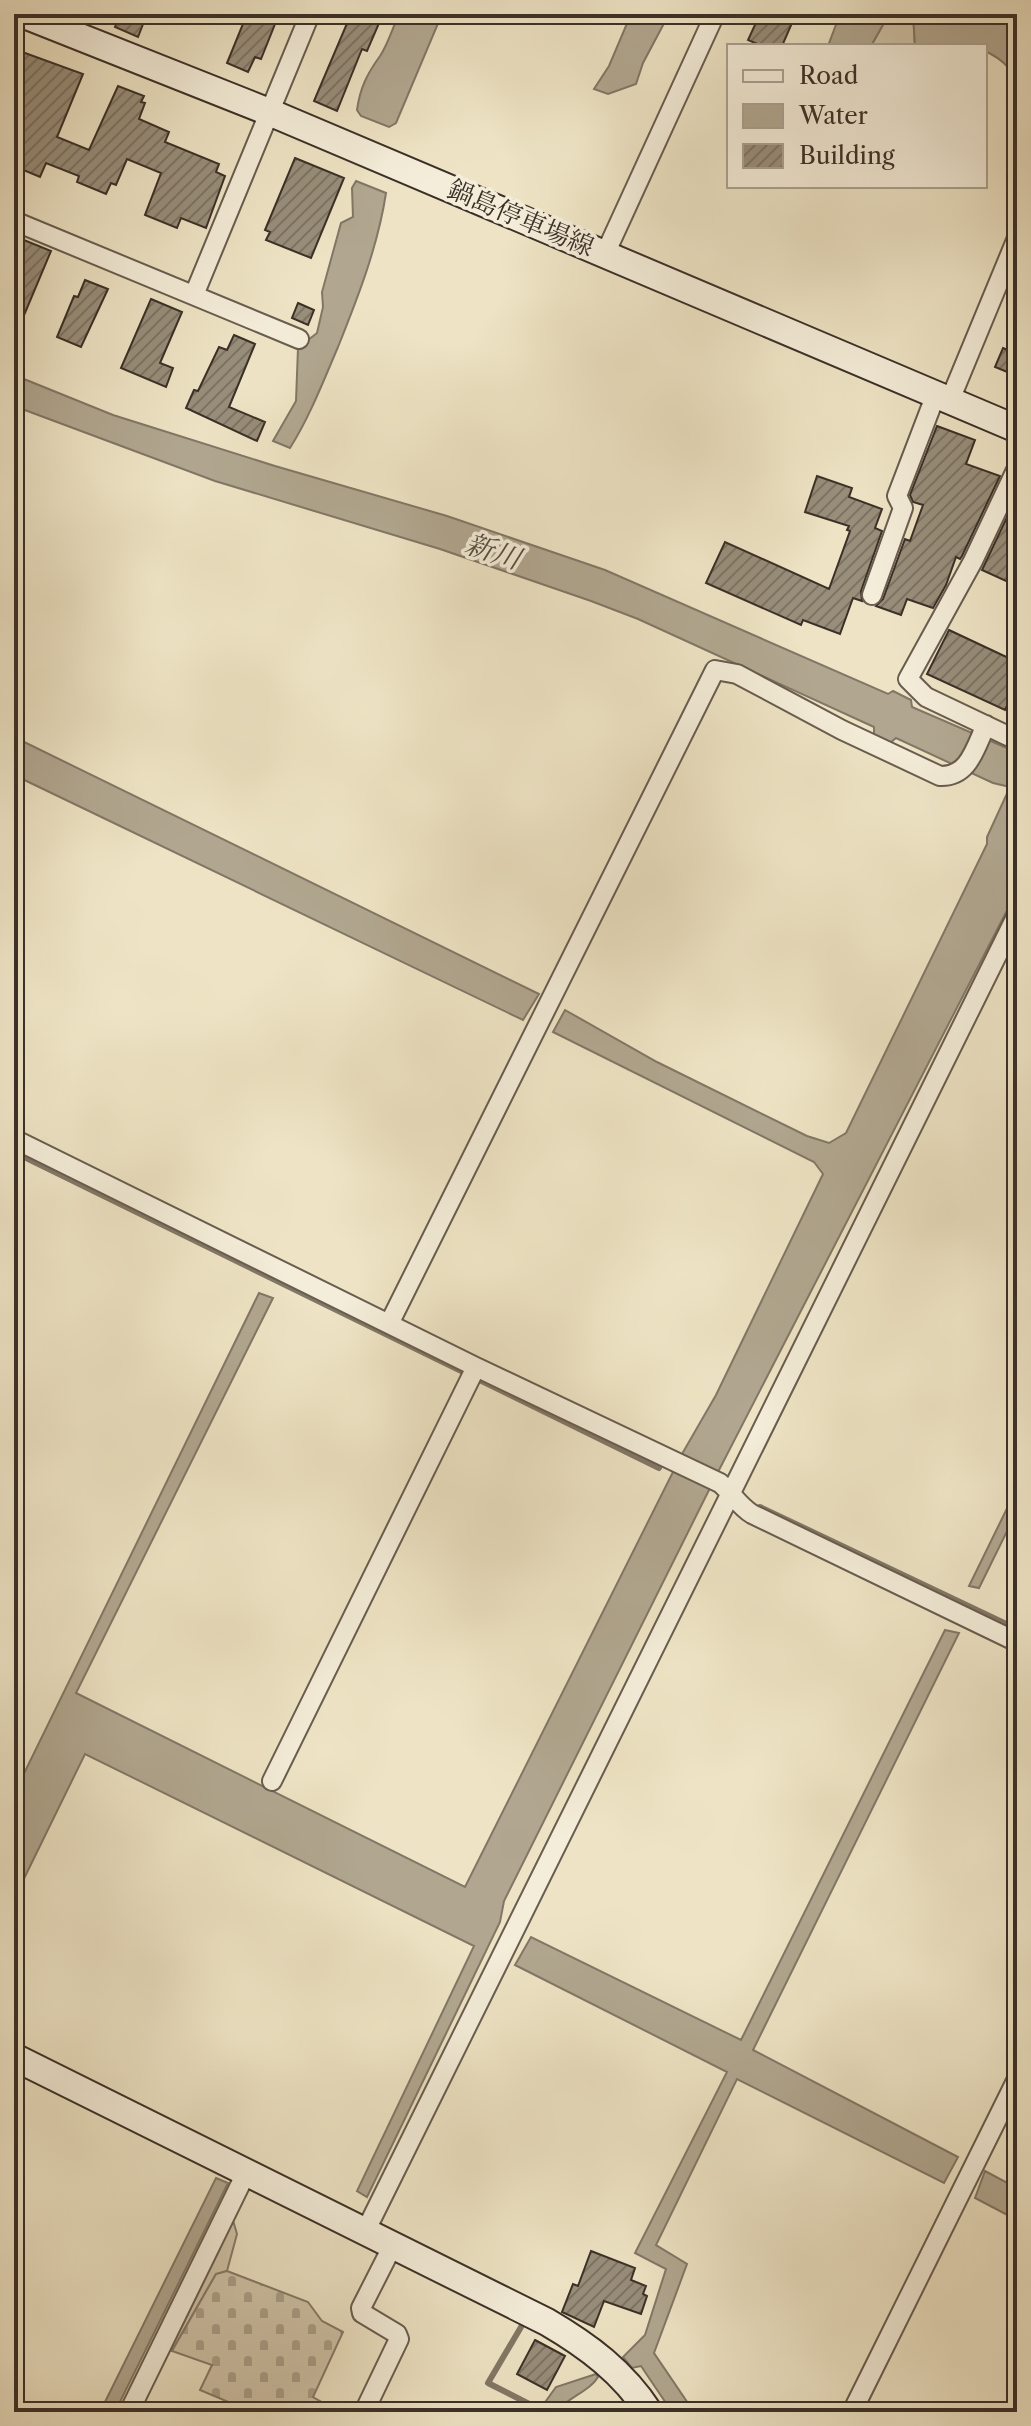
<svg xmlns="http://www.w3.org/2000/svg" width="1031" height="2426" viewBox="0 0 1031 2426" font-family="'Libre Caslon Text','Noto Serif JP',serif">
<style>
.grass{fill:#d0c5aa;stroke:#867a69;stroke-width:2}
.cemetery{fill:url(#cemetery-stones);stroke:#867a69;stroke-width:2}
.water{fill:#b1a790;stroke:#827766;stroke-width:2}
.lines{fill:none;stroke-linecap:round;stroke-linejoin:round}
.stream{stroke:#827766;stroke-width:6}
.building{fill:url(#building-hatch);stroke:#3b3028;stroke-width:2}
.street-casing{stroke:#685d4f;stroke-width:22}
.secondary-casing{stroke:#3b3028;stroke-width:30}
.street{stroke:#f4edd9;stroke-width:18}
.secondary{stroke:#f4edd9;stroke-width:26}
.labels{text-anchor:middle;stroke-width:7;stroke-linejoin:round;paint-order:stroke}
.street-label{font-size:26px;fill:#3b3028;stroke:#f4edd9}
.water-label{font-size:28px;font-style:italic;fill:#584e42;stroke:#f4edd9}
</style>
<defs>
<pattern id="cemetery-stones" width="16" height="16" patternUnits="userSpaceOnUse" patternTransform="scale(2)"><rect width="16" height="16" fill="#d0c5aa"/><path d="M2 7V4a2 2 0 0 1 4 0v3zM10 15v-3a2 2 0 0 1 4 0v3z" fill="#aaa08a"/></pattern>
<pattern id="building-hatch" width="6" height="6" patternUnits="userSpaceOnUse" patternTransform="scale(2)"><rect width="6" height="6" fill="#988e7a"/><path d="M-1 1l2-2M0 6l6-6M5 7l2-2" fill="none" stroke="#7d7464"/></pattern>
</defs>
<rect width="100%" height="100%" fill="#eee4c5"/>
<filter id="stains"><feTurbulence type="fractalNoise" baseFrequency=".0025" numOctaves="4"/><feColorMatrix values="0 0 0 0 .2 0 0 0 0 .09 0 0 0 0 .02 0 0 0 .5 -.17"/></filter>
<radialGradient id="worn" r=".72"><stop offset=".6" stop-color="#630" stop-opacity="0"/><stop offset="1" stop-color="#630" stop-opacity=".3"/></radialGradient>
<path class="grass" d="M 889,14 L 913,14 L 915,46 L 871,46 Z
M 232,2217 L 237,2234 L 227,2271 L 216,2274 L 172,2351 L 166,2349 Z"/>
<path class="cemetery" d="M 227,2271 L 308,2302 L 322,2321 L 343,2332 L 313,2397 L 339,2412 L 252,2412 L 200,2390 L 212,2365 L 172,2351 L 216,2274 Z"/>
<path class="water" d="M 399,14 L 442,14 L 396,123 L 389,127 L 361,116 L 357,110 C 360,88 367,74 380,56 C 388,44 393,27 399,14 Z
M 631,14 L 669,14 L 643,63 L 636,84 L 608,94 L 594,89 L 609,66 Z
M 840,14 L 889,14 L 871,46 L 828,46 Z
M 913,14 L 1000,14 L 1017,23 L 1017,89 C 1013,69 1004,60 985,51 L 985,46 L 915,46 Z
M 356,181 L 386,193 C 378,246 358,297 338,347 C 323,382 310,416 290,448 L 273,441 L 296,401 L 298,348 L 317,333 L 323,307 L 322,292 L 341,223 L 353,217 L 352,188 Z
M 14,375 L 113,415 L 275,466 L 447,516 L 605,570 L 888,694 L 893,691 L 911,700 L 912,707 L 1009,749 L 1017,749 L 1017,891 L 718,1472 L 504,1901 L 500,1922 L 367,2197 L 357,2191 L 474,1946 L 85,1754 L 14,1899 L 14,1794 L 259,1293 L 273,1298 L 76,1693 L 465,1887 L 682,1454 L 716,1395 L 823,1174 L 814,1162 L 553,1032 L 565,1010 L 657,1062 L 807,1136 L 829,1143 L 846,1133 L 987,844 L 987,837 L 1010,787 L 993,783 L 896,738 L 890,743 L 874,736 L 874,727 L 638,619 L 591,601 L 440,549 L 215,481 L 14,406 Z
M 14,737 L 539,994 L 523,1020 L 14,775 Z
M 1017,1488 L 1017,1511 L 979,1588 L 969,1586 Z
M 945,1630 L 959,1633 L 753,2050 L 958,2157 L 944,2183 L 737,2079 L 656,2245 L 687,2264 L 654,2353 L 694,2412 L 672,2412 L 641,2366 L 632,2368 L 623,2357 L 645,2335 L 666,2269 L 635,2253 L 727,2072 L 515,1965 L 531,1937 L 741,2040 Z
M 985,2171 L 1017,2188 L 1017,2220 L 975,2198 Z
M 216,2178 L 228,2183 L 115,2412 L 100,2412 Z
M 596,2374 L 598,2377 C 590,2391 568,2397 556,2412 L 538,2412 L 556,2387 Z"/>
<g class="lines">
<path class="stream" d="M 14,1152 L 659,1468
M 760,1507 L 1017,1629
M 524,2322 L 488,2383 L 539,2409"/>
</g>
<path class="building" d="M 120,14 L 147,14 L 138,37 L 115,27 Z
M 247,14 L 264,14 L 277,19 L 261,59 L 255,57 L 248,72 L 227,63 Z
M 351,14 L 383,14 L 367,51 L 362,49 L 337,111 L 314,101 Z
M 760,14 L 772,14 L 792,23 L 782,46 L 762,46 L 748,40 Z
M 14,49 L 83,74 L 57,137 L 89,150 L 118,86 L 144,96 L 141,102 L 145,103 L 139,119 L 169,132 L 165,142 L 219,164 L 216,172 L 225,176 L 206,228 L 181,218 L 177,228 L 145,215 L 161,173 L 127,159 L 116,185 L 111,183 L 106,194 L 77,182 L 79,176 L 46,163 L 40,177 L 14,166 Z
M 295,158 L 344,178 L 311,258 L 266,240 L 270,232 L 265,230 Z
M 14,236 L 51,251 L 14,339 Z
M 85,280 L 108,289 L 81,347 L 57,337 L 74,296 L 78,297 Z
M 151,299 L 182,312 L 160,363 L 173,368 L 166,387 L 121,368 Z
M 298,303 L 314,310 L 308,325 L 292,318 Z
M 234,335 L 255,344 L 229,407 L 265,422 L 257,441 L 186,408 L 194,390 L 198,391 L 219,347 L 227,350 Z
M 1003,348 L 1017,354 L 1017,376 L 995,367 Z
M 937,426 L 975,440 L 966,464 L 1000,476 L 962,556 L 960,559 L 956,557 L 946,585 L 933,608 L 907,599 L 901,615 L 876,606 L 883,599 L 905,539 L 910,541 L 923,505 L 913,502 L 910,495 Z
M 817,476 L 852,488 L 849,497 L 882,509 L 875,528 L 882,531 L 861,591 L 862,601 L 853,598 L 840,634 L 803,620 L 801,625 L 706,583 L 725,542 L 829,589 L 850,531 L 847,530 L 849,526 L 805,512 Z
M 1017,496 L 1017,586 L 982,570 Z
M 949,630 L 1017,662 L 1017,684 L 1005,710 L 927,674 Z
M 591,2251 L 635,2268 L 631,2280 L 646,2286 L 643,2294 L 647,2296 L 641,2314 L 604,2301 L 594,2327 L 562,2312 L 573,2284 L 578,2286 Z
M 535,2340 L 565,2356 L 547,2390 L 517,2374 Z"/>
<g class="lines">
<defs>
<path id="street" d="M 14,221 L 299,339
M 605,254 L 715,14
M 194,295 L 310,14
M 950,400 L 1017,238
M 1017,468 L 973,561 L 908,679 L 926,697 L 1008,736 L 1017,730
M 872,595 L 903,508 L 897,496 L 936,394
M 14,1139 L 476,1367 L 720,1483 C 732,1493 739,1506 752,1514 L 1017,1642
M 389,1324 L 715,670 L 737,674 L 842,730 L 940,776 C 969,777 975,748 986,725
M 272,1781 L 476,1367
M 365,2232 L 1017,915
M 129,2412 L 246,2173
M 364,2412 L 399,2339 L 397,2334 L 362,2313 L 361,2308 L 393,2245
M 852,2412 L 1017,2079"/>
<path id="secondary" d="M 22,14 L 269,112 L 1017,429
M 14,2057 L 547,2322 C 588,2346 623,2372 649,2412"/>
</defs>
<use href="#street" class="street-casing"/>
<use href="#secondary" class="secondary-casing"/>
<use href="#street" class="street"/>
<use href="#secondary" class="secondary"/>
</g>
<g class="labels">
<g class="street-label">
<text transform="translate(521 218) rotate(23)" y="9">鍋島停車場線</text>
</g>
<g class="water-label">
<text transform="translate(493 551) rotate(18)" y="10">新川</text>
</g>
</g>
<rect width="1031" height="2426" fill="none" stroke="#eee4c5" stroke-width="48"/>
<rect x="16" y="16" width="999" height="2394" fill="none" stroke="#3b3028" stroke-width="4"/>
<rect x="24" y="24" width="983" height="2378" fill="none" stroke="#3b3028" stroke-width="2"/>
<rect x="727" y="44" width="260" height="144" fill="#f4edd9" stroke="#aaa192" stroke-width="2"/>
<rect x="743" y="70" width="40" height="12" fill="#f4edd9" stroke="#aaa192" stroke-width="2"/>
<text x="799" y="84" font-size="24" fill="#3b3028">Road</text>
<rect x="743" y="104" width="40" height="24" fill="#b1a790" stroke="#aaa192" stroke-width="2"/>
<text x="799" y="124" font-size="24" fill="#3b3028">Water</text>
<rect x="743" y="144" width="40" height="24" fill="url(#building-hatch)" stroke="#aaa192" stroke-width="2"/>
<text x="799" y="164" font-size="24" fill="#3b3028">Building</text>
<rect width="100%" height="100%" filter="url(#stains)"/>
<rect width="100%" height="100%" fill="url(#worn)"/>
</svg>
